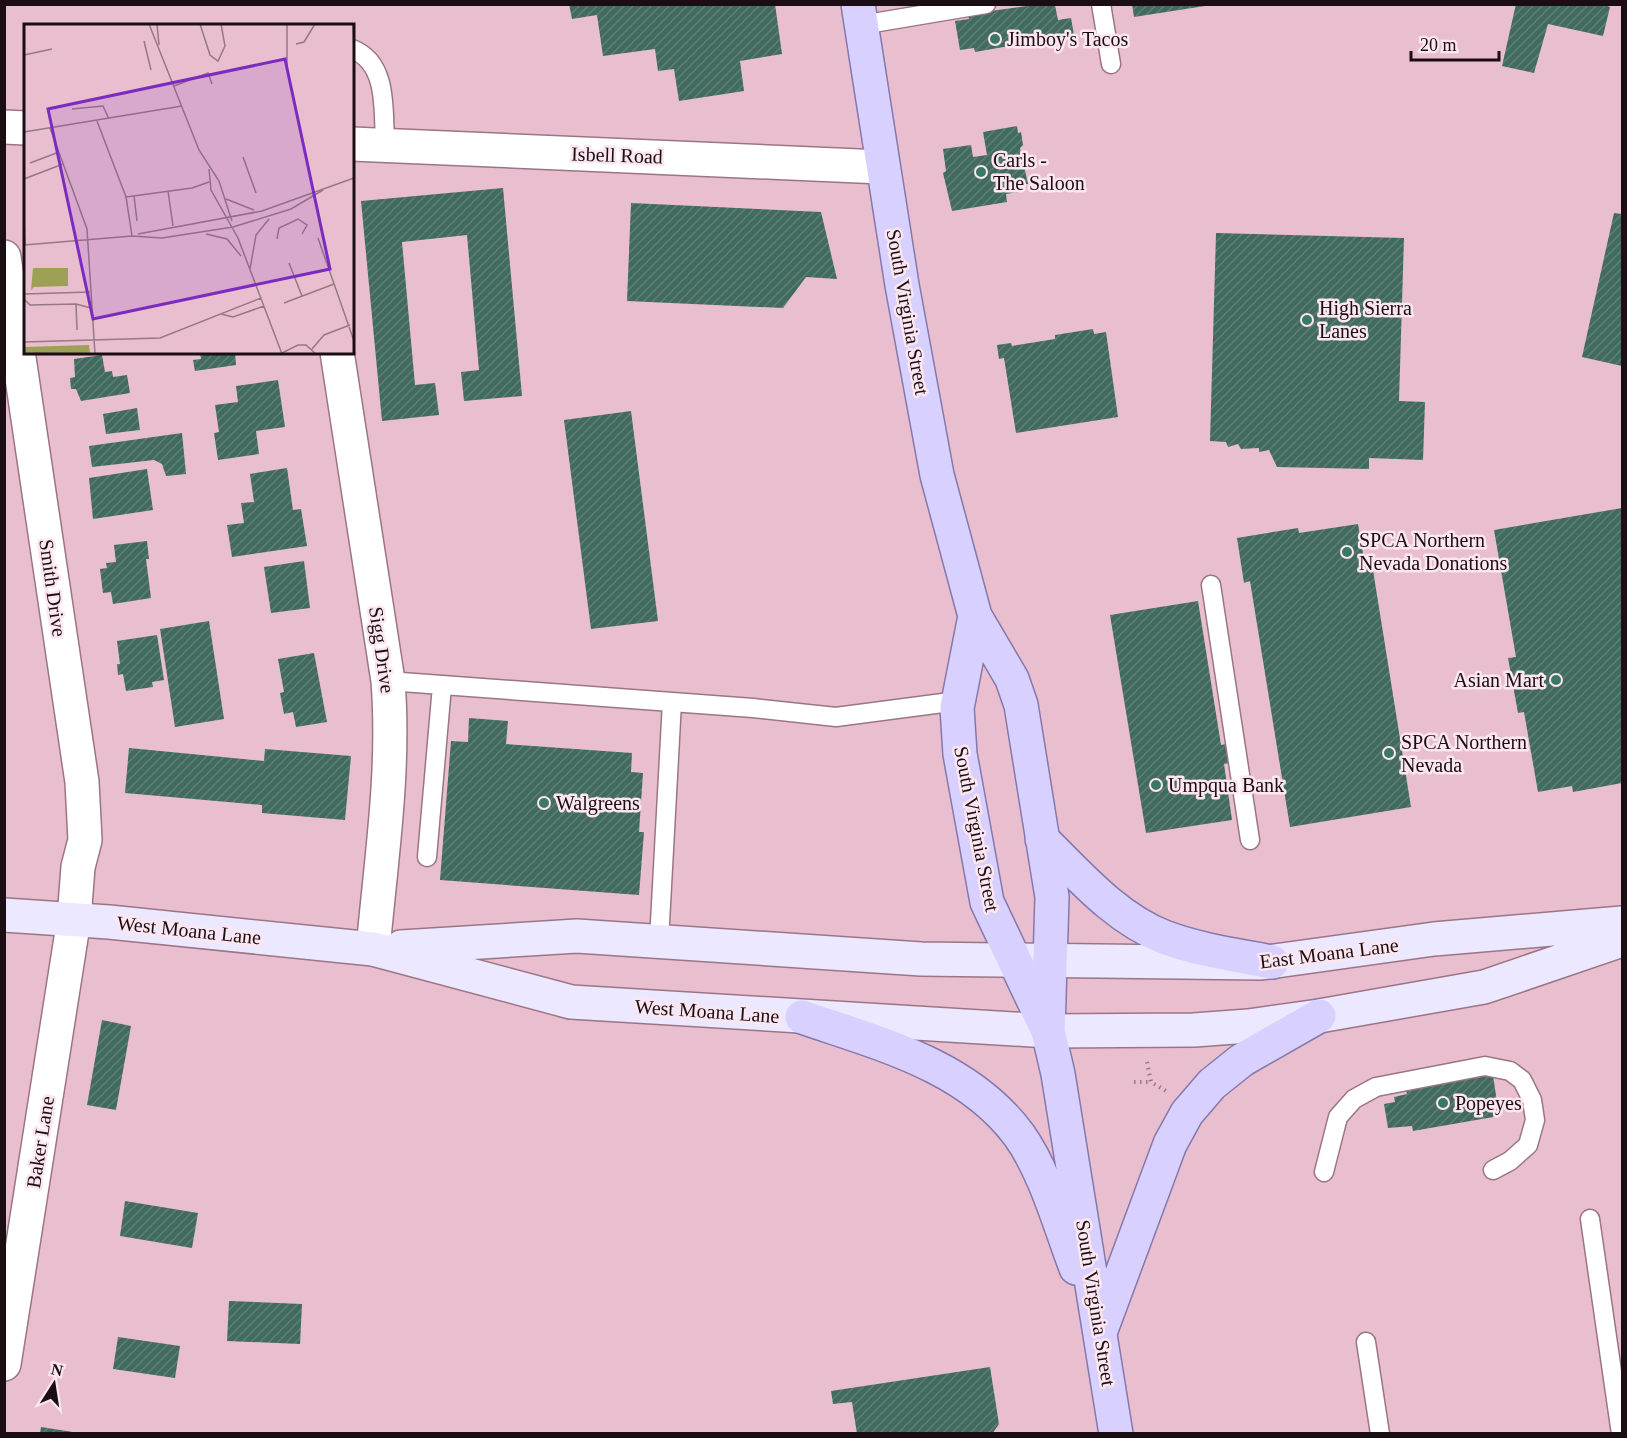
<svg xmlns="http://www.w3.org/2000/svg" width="1627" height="1438" viewBox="0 0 1627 1438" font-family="'Times New Roman',serif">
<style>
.building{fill:url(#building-hatch)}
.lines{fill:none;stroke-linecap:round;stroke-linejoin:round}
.service-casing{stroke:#9b7585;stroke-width:21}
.minor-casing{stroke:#9b7585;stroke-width:36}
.tertiary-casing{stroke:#9b7585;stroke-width:36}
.secondary-casing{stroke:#9b7585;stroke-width:36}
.primary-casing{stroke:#8578ac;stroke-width:36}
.path{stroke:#987986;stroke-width:4;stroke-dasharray:1.5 4.5;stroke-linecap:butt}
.service{stroke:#fff;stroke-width:18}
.minor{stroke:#fff;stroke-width:33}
.tertiary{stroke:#fff;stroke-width:33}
.secondary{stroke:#ece8ff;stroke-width:33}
.primary{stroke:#d8d0fe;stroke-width:33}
.poi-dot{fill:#397865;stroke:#fce6ef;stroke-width:2}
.labels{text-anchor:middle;stroke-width:5;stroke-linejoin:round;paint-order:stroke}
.poi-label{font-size:20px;fill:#1b0d14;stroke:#fce6ef;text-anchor:start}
.street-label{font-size:20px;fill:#1b0d14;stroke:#fce6ef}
.inset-road{fill:none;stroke:#977885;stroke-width:1.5}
.view{fill:#7b2cbf;fill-opacity:0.15;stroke:#7b2cbf;stroke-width:3}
.inset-edge{fill:none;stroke:#1b0d14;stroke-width:3}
</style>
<defs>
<pattern id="building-hatch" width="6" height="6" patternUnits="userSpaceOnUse" patternTransform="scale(1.5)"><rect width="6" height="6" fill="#416b5e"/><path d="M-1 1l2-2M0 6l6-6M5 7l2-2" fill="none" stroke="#607e74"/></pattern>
</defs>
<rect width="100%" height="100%" fill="#e9bfd0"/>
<path class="building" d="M 569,4 L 775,4 L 782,54 L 740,61 L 744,91 L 679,101 L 674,69 L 658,71 L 655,49 L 603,56 L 597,15 L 572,19 Z
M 1132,4 L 1205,4 L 1205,6 L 1134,17 Z
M 1516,4 L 1602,4 L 1610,7 L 1603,36 L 1548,24 L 1534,73 L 1502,66 Z
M 1035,5 L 1055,5 L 1058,20 L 1071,18 L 1074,35 L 975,52 L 974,48 L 960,50 L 955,21 L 969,19 L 968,14 Z
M 1017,126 L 1018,133 L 1021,132 L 1023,145 L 1020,148 L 1028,184 L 1023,184 L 1024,191 L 1006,194 L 1007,202 L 952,211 L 943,173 L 946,171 L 943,149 L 971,145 L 973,157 L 987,155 L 983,132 Z
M 503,188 L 522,396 L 464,401 L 461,372 L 479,370 L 467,235 L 402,242 L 415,385 L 435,383 L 439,415 L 382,421 L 361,201 Z
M 631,203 L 821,212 L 837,279 L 806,277 L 783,308 L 627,301 Z
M 1614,213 L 1622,214 L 1622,366 L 1582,357 Z
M 1216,233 L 1404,238 L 1399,401 L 1425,402 L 1423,460 L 1369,458 L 1369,469 L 1277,467 L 1269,450 L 1259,452 L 1259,448 L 1241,449 L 1238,444 L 1228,447 L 1226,442 L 1210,441 Z
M 1093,329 L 1094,334 L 1106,332 L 1118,417 L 1016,433 L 1004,358 L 999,359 L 997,345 L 1011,343 L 1012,346 L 1055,339 L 1055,335 Z
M 200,352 L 235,352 L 236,365 L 195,371 L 193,360 L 201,359 Z
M 102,355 L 105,372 L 112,371 L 113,377 L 127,375 L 130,393 L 81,401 L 76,389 L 71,389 L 70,378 L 75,377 L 74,359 Z
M 278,380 L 285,427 L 256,431 L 259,454 L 218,460 L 214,433 L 219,432 L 215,405 L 238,402 L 236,386 Z
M 137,408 L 140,430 L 106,434 L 103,414 Z
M 631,411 L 658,621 L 591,629 L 564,420 Z
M 182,433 L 186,474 L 166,476 L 162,464 L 154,460 L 92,467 L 89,446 Z
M 287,468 L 293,510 L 301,509 L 307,546 L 232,557 L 227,525 L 244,523 L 241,503 L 254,502 L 250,474 Z
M 147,469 L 153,510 L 93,519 L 89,478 Z
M 1622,508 L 1622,783 L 1573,792 L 1572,786 L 1538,792 L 1524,712 L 1518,713 L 1508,658 L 1516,657 L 1494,530 Z
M 1358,524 L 1365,565 L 1372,564 L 1411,807 L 1290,827 L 1250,581 L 1244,583 L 1237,538 L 1298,528 L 1299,533 Z
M 147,541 L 149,559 L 146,559 L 151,598 L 113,604 L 111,592 L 103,593 L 100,569 L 107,568 L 106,563 L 116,562 L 114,545 Z
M 304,561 L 310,608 L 271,613 L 264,567 Z
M 1198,601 L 1221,745 L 1242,741 L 1245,760 L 1224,764 L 1232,820 L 1146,833 L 1110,615 Z
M 209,621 L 224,719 L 175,727 L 160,629 Z
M 157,635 L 164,680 L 152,682 L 153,687 L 126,691 L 123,674 L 118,675 L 117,664 L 120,664 L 117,641 Z
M 314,653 L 327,722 L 296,727 L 293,712 L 284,714 L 280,693 L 284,692 L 278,659 Z
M 469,718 L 508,721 L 506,744 L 632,753 L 631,772 L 643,773 L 639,832 L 644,832 L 639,895 L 440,880 L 451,741 L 468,742 Z
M 129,748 L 264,761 L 265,749 L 351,756 L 345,820 L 262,813 L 262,805 L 125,793 Z
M 102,1020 L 131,1026 L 116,1110 L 87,1105 Z
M 1493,1075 L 1499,1116 L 1413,1131 L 1412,1126 L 1388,1128 L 1384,1104 L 1395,1102 L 1394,1097 L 1407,1094 L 1406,1090 L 1450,1078 L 1451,1082 Z
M 125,1201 L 198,1213 L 192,1248 L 120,1236 Z
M 229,1301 L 302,1304 L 300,1344 L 227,1341 Z
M 118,1337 L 180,1346 L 175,1378 L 113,1369 Z
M 990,1367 L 999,1424 L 992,1434 L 857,1434 L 852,1402 L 833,1404 L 831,1391 Z
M 41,1427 L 73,1432 L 73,1434 L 40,1434 Z"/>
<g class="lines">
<defs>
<path id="service" d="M 1101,4 L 1111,64
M 861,25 L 986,4
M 352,49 C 389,63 383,112 385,146
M 1211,585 L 1250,840
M 388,681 L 753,708 L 836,717 L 958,701
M 427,857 L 442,686
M 659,941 L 672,702
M 1324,1172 L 1338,1117 L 1354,1099 L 1376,1087 L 1485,1066 L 1510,1071 L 1522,1080 L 1532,1100 L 1535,1120 L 1528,1145 L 1510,1161 L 1493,1170
M 1590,1219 L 1621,1434
M 1366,1342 L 1380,1434"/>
<path id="minor" d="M 4,127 L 26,128
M 352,144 L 882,167
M 4,257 L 82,782 L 85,840 L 78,867 L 74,919
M 337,352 L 388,681 C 395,770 381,860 373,949"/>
<path id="tertiary" d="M 4,1364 L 74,919"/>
<path id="secondary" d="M 4,915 L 109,922 L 373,949 L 571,1002 L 1048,1031 L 1194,1030 L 1248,1026 L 1319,1016 L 1484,987 L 1622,940
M 401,947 L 577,936 L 921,959 L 1261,963 L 1434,939 L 1622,923"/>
<path id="primary" d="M 858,4 L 902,285 L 937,475 L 975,616 L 1012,679 L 1021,705 L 1052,897 L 1048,1031
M 975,616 L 957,708 L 960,754 L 987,902 L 1048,1031 L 1058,1074 L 1116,1434
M 1042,839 C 1078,874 1115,918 1164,937 C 1198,950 1236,955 1272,962
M 802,1017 C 880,1044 967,1065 1019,1135 C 1045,1171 1060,1226 1076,1268
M 1101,1330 L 1170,1144 L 1187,1113 L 1212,1084 L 1242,1060 L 1319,1016"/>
</defs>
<use href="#service" class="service-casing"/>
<use href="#minor" class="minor-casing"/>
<use href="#tertiary" class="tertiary-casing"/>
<use href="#secondary" class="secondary-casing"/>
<use href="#primary" class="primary-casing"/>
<path class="path" d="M 1147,1062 L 1151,1082 L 1166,1091
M 1134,1082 L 1151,1082"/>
<use href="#service" class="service"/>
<use href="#minor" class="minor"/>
<use href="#tertiary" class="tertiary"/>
<use href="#secondary" class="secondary"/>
<use href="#primary" class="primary"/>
</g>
<g class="poi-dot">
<circle cx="995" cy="39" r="6"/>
<circle cx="981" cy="172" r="6"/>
<circle cx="1307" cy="320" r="6"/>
<circle cx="1347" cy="552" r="6"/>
<circle cx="1556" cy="680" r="6"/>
<circle cx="1389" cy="753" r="6"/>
<circle cx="1156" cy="785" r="6"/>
<circle cx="544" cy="803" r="6"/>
<circle cx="1443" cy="1103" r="6"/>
</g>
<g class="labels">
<g class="poi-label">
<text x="1007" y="46">Jimboy's Tacos</text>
<text x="993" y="167">Carls -<tspan x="993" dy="23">The Saloon</tspan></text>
<text x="1319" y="315">High Sierra<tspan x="1319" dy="23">Lanes</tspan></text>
<text x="1359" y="547">SPCA Northern<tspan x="1359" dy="23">Nevada Donations</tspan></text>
<text x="1544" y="687" text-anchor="end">Asian Mart</text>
<text x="1401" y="749">SPCA Northern<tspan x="1401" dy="23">Nevada</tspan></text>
<text x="1168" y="792">Umpqua Bank</text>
<text x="556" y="810">Walgreens</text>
<text x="1455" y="1110">Popeyes</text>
</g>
<g class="street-label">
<text transform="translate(617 155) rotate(2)" y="7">Isbell Road</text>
<text transform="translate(908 312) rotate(80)" y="7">South Virginia Street</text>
<text transform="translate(53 588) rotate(82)" y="7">Smith Drive</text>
<text transform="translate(382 650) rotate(82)" y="7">Sigg Drive</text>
<text transform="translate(977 829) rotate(79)" y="7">South Virginia Street</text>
<text transform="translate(189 930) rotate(6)" y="7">West Moana Lane</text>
<text transform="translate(1329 953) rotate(-7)" y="7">East Moana Lane</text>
<text transform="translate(707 1011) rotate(4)" y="7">West Moana Lane</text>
<text transform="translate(40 1142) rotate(-81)" y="7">Baker Lane</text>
<text transform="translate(1096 1303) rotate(81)" y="7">South Virginia Street</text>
</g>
</g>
<g transform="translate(24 24)">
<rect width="330" height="330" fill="#e9bfd0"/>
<path d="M 9,244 L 44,244 L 44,262 L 10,263 L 7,266 ZM 65,321 L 66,330 L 0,330 L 0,323 Z" fill="#9ca156"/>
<path class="inset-road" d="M 125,0 L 175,126 L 195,157 L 208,197M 133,0 L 135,21M 176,0 L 186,31 L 194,37 L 201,22 L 197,0M 263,0 L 263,42M 329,0 L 330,31M 120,17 L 127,46M 272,20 L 280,18 L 291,0M 0,31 L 28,25M 150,62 L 184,49 L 188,60M 48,85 L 79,82 L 85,95M 73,97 L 102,173 L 108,212M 26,104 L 63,205 L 71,330M 0,108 L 158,82M 219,133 L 232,169M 6,139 L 35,128M 185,145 L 187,166 L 214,214 L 258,330M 0,155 L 39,140M 144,167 L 149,202M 110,172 L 113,197M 102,173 L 168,164 L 185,158M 202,175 L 230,186M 0,191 L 1,221M 114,210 L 238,187 L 330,154M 182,210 L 203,215 L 217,232M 294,214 L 330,317M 253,215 L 255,204 L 274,195 L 283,201 L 278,210M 0,221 L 108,212 L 138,214 L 209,203 L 267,185 L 299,166M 265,239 L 278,272M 226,245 L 232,211 L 245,195M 0,270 L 66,268M 0,275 L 6,281 L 52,280 L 67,284M 260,279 L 310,260M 52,280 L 53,306M 197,290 L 209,293 L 240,282M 0,318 L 136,314 L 237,274M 288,325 L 300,311 L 326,301M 9,329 L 36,330M 256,330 L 274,321 L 282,321 L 292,330"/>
<path class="view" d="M 261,35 L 306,245 L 69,295 L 24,85 Z"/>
<rect width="330" height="330" class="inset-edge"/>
</g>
<rect width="1627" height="1438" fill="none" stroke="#1b0d14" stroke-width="12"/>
<g transform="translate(54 1384) rotate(12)" stroke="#fce6ef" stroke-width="4.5" paint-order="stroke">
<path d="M0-4.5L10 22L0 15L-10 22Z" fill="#1b0d14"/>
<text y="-9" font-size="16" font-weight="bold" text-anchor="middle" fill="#1b0d14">N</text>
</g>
<path d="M1411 51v9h88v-9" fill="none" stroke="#1b0d14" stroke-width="3"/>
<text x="1420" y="51" font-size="18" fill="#1b0d14" stroke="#fce6ef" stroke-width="4.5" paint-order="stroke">20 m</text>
</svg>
